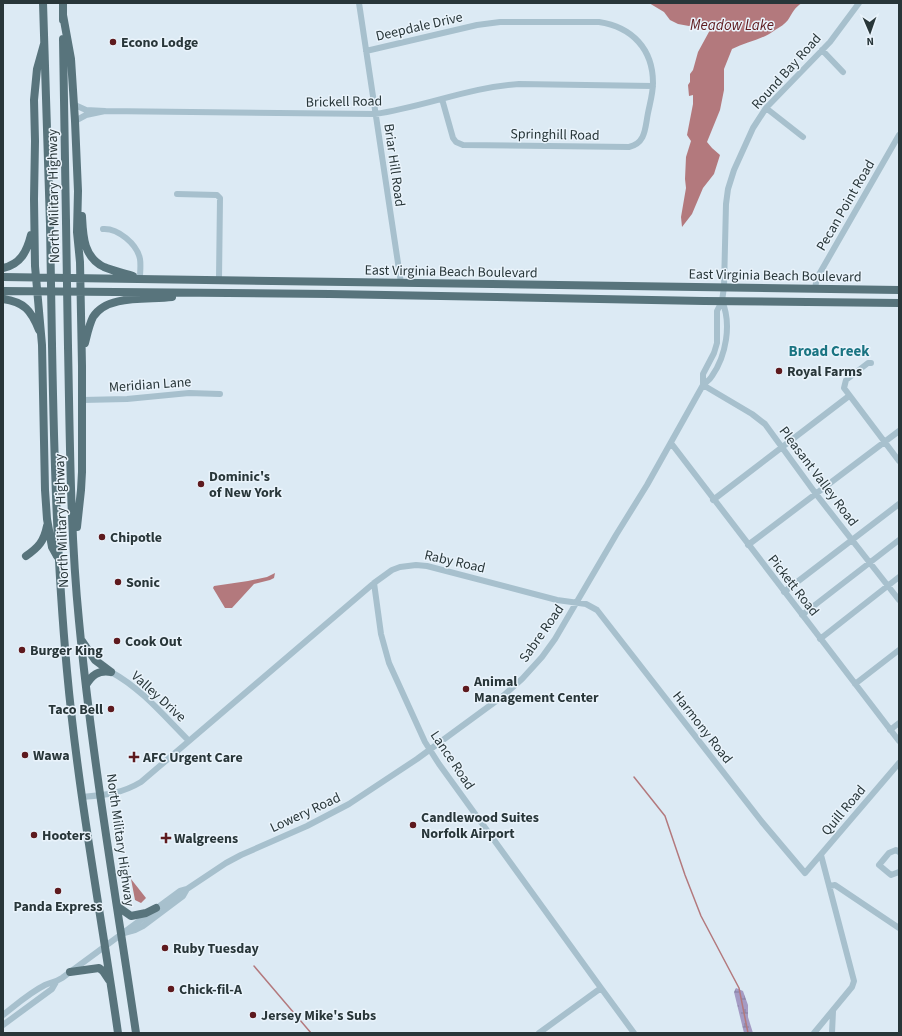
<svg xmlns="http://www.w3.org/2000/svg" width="902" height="1036" viewBox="0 0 902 1036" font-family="'Source Sans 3',sans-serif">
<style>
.wetland{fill:url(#wetland-marsh)}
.water{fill:#b3797d}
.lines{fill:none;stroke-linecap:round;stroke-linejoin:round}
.stream{stroke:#b3797d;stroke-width:1.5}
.minor{stroke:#a7c0cd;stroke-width:6}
.major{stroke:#58747c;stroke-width:8}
.major-bridge{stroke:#58747c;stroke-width:8}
.poi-dot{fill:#5e1a1e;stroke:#e9f3fb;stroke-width:1.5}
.labels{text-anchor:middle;stroke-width:3;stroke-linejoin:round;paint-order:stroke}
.street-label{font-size:14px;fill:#283639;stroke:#e9f3fb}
.poi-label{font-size:14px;font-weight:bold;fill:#283639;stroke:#e9f3fb;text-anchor:start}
.water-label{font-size:15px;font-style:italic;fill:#5e1a1e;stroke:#e9f3fb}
.neighbourhood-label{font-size:15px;font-weight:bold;fill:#1a7482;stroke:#e9f3fb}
</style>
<defs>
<pattern id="wetland-marsh" width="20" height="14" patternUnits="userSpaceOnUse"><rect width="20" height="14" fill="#a49bc4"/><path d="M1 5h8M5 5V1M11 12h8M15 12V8" fill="none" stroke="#867fa0"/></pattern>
</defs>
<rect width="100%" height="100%" fill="#dceaf4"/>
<path class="wetland" d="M 736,988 L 743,991 L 748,1005 L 748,1017 L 753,1033 L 744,1033 L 734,992 Z"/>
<path class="water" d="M 649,3 L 802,3 C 794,8 793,12 788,20 C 785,24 780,27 775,30 C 762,40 746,42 732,49 L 724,69 L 724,90 L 720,110 L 707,142 L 712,148 L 720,155 L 714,174 L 703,188 L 692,214 L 682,227 L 681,217 L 686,188 L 685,179 L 686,157 L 691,141 L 687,135 L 693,104 L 693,95 L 689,96 L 688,85 L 690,82 L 690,74 L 693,70 L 698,52 L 710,30 L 708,25 L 689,26 L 678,24 L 670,20 L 664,12 Z
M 275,573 L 274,578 L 270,580 L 254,584 L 232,608 L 225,608 L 213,588 L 214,586 L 248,581 L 267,577 Z
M 131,879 L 146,898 L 141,903 L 135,900 Z"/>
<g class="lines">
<path class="stream" d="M 634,777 L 665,816 L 685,875 L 701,916 L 739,988 L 748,1033
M 254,966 L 311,1033"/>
<path class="minor" d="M 359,3 L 401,283
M 822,50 L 843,72
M 366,51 L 477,25 L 500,22 L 599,22 C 632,27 653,49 653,83 C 653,93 650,103 648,113 C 645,128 646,143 629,147 L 463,145 L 456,142 L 453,138 L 442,99
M 75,105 L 86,110 L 105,111 L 86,115 L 75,121
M 766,108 L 803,137
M 105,111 L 375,114 C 424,107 470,87 519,84 L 653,86
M 177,194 L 217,195 L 220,198 L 219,279
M 103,229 C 118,228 137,244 140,259 C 141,265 140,272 140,278
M 815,288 L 817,278 L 899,135
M 871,363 L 868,363 L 846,380 L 844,388 L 899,461
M 703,385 L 703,374 L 714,353 L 717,343 L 717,311 L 722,301 L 724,287 L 726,204 L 728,189 L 734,170 L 753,128 L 766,108 L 830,42 L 859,3
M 703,385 L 752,414 L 765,424 L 816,494 L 899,600
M 82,400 L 127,399 L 189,393 L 220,394
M 671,443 L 899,741
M 713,500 L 849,396
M 748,545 L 899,431
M 374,583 L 381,634 L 389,663 L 425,742 L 439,764 L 601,988
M 784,592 L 899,504
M 802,615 L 899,540
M 820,639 L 899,577
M 111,672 C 141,688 165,717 189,741
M 855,684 L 899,650
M 890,730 L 899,723
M 82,797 C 105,795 121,794 141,782 L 374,583 L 392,570 L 400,567 L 416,565 L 427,566 L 557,600 L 586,604 L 597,610 L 762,822 L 805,873 L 899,763
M 899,852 L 896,850 L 889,853 L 879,865 L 891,875 L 899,872
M 830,886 L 835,885 L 899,928
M 124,933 L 135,930 L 143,926 L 183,896 L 187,889
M 3,1015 C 16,1005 29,993 45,985 C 51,982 56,982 62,978 L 180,891 L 187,889 L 226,863 L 241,855 L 307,826 L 349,804 L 417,759 L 503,696 L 522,679 L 542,657 L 555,639 L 616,535 L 647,485 L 703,385 C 706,382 710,380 712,376 C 726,356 732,324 722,301
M 3,1025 L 52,989 L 56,982
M 539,1033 L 601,988 L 634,1033
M 814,1033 L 852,987 L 854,981 L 821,855
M 832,1033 L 833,1011"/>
<path class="major" d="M 43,3 L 50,224
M 63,3 L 63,20
M 63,15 L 71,59 L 75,121 L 78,191 L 77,232 L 80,262 L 82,366 L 82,472 L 81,490 L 77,527
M 63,39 L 66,222
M 44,44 L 37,69 L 34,100 L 35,141 L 34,199 L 35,266 L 42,345 L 45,490 L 47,519 L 52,547 L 57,556
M 82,216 C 83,235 83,257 104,267 C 113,271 124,273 133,276
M 3,268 C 21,264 27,251 31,235
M 3,277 L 899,290
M 3,291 L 330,294 L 704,301 L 899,303
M 3,299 C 24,302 31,310 39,330
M 85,343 C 87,335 89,325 93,317 C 107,294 148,300 172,297
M 52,345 C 54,454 57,563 67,671 C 78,793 101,913 118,1033
M 68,347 C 70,438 70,530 79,621 C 92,759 116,896 136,1033
M 26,556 C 39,547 44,541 47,526
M 82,641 L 95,660 L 111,672
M 86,685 C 92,675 98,670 111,672
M 117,904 L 121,909 L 131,916 L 146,913 L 156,908
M 70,972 L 99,968 L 103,971 L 109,980"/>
<path class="major-bridge" d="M 66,222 L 68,347
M 50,224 L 52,345"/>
</g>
<g class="poi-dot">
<circle cx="113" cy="42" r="4"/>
<circle cx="779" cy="371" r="4"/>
<circle cx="201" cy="484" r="4"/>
<circle cx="102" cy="537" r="4"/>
<circle cx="118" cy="582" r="4"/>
<circle cx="117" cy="641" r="4"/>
<circle cx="22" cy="650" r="4"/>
<circle cx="466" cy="689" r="4"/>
<circle cx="111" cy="709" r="4"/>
<circle cx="25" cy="755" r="4"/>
<path d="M132 751h4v4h4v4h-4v4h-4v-4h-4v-4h4z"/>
<circle cx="413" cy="825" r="4"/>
<circle cx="34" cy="835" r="4"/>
<path d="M164 832h4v4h4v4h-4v4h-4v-4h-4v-4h4z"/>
<circle cx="58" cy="891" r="4"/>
<circle cx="165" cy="948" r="4"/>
<circle cx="171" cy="989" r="4"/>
<circle cx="253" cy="1015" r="4"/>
</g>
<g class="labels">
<g class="street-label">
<text transform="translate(419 26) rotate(-13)" y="5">Deepdale Drive</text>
<text transform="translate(786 71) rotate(-48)" y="5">Round Bay Road</text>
<text transform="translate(344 101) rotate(-1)" y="5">Brickell Road</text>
<text transform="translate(555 134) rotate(1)" y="5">Springhill Road</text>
<text transform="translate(395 165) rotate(82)" y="5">Briar Hill Road</text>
<text transform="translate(53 196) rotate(-91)" y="5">North Military Highway</text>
<text transform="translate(845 205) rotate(-60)" y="5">Pecan Point Road</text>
<text transform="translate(451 271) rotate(1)" y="5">East Virginia Beach Boulevard</text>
<text transform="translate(775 275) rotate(1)" y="5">East Virginia Beach Boulevard</text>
<text transform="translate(150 384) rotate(-4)" y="5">Meridian Lane</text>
<text transform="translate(819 476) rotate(53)" y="5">Pleasant Valley Road</text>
<text transform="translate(61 521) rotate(-92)" y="5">North Military Highway</text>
<text transform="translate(455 561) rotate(13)" y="5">Raby Road</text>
<text transform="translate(794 585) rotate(52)" y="5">Pickett Road</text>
<text transform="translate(541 633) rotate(-55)" y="5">Sabre Road</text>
<text transform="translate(159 696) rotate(42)" y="5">Valley Drive</text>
<text transform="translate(703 727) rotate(52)" y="5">Harmony Road</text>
<text transform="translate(453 760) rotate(56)" y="5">Lance Road</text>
<text transform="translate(843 810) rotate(-50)" y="5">Quill Road</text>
<text transform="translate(305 812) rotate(-25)" y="5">Lowery Road</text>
<text transform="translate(121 840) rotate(82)" y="5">North Military Highway</text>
</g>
<g class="poi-label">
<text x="121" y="47">Econo Lodge</text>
<text x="787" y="376">Royal Farms</text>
<text x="209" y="481">Dominic's<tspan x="209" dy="16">of New York</tspan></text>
<text x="110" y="542">Chipotle</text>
<text x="126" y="587">Sonic</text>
<text x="125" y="646">Cook Out</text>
<text x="30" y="655">Burger King</text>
<text x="474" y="686">Animal<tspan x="474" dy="16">Management Center</tspan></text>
<text x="103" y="714" text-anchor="end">Taco Bell</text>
<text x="33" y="760">Wawa</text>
<text x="143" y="762">AFC Urgent Care</text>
<text x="421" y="822">Candlewood Suites<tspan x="421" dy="16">Norfolk Airport</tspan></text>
<text x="42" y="840">Hooters</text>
<text x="174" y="843">Walgreens</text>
<text x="58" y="911" text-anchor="middle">Panda Express</text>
<text x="173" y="953">Ruby Tuesday</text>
<text x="179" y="994">Chick-fil-A</text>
<text x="261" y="1020">Jersey Mike's Subs</text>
</g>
<g class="water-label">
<text x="732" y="30">Meadow Lake</text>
</g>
<g class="neighbourhood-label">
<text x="829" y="356">Broad Creek</text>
</g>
</g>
<rect width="902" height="1036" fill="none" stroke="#283639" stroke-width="8"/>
<g transform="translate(870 32) rotate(178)" stroke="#e9f3fb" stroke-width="3" paint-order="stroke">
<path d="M0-3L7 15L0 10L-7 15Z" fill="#283639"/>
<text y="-6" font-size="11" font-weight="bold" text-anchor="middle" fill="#283639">N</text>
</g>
</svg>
